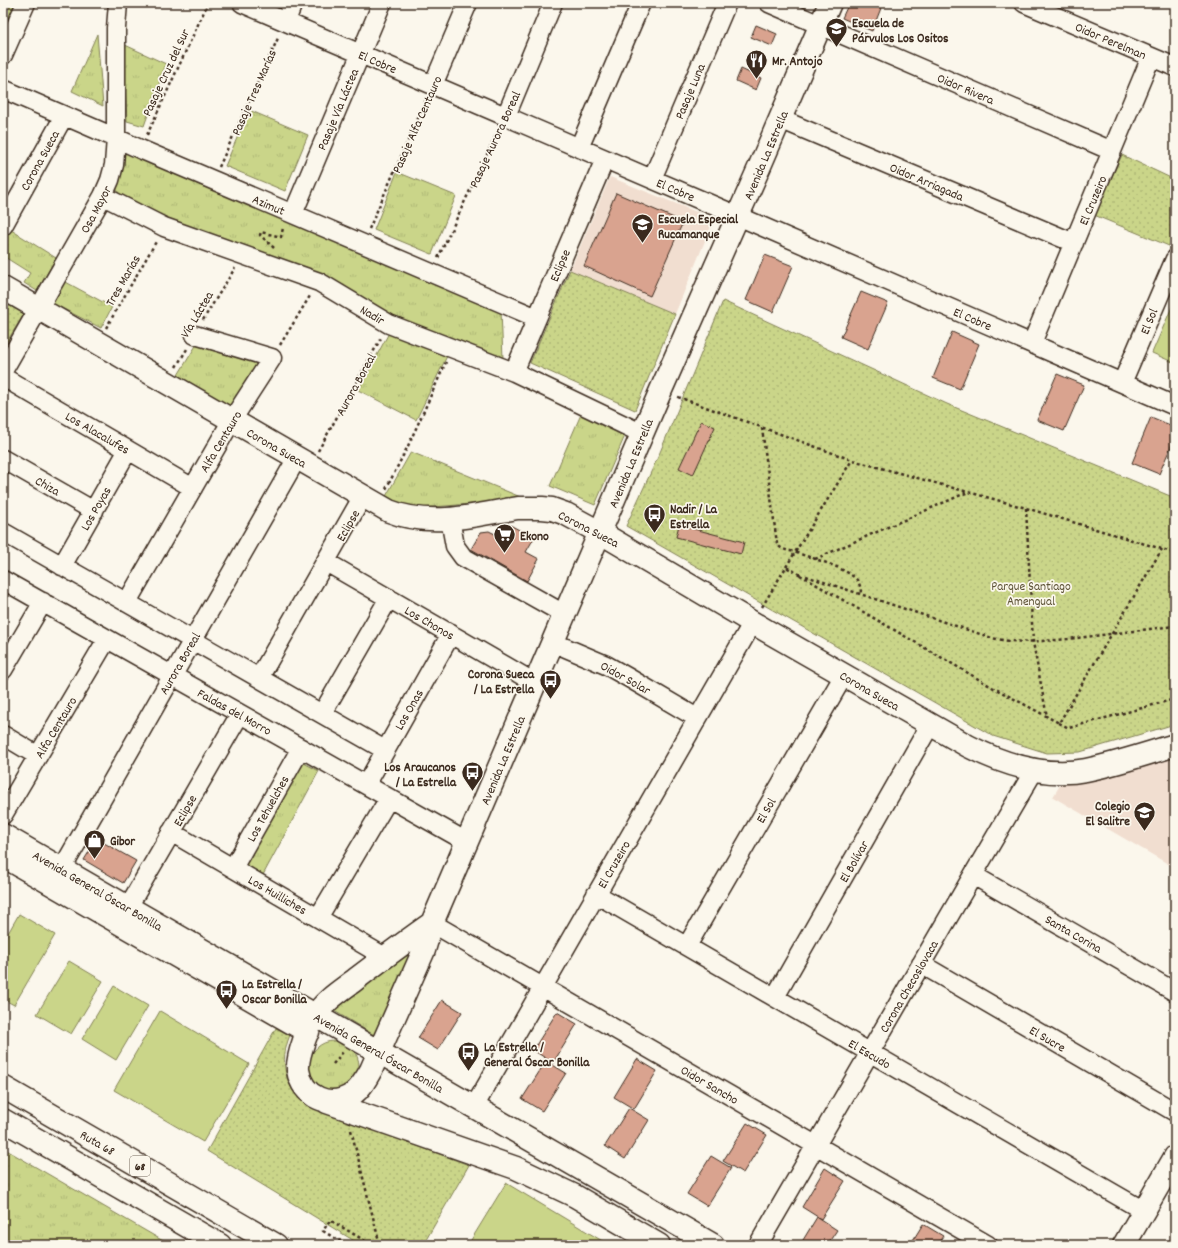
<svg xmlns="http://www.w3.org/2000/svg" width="1178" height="1248" viewBox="0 0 1178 1248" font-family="Dekko,sans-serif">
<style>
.built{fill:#f1ded0}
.grass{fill:url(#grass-tufts);stroke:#828054}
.park{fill:url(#park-dots);stroke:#828054}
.garden{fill:#cad589;stroke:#828054}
.building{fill:#d9a38f;stroke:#3b2a1e}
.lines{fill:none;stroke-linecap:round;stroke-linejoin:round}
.minor-casing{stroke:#3b2a1e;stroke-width:21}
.tertiary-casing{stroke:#3b2a1e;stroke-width:25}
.secondary-casing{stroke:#3b2a1e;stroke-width:25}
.motorway-casing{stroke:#3b2a1e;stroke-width:25}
.path{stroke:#3b2a1e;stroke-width:2.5;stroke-dasharray:3 3;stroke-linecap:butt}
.minor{stroke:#fbf7ec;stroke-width:18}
.tertiary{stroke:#fbf7ec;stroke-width:22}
.secondary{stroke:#fbf7ec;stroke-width:22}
.motorway{stroke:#fbf7ec;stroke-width:22}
.labels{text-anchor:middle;stroke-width:3.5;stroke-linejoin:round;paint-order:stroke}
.shield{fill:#fbf7ec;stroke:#75685c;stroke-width:1}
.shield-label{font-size:12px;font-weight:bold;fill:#3b2a1e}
.poi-label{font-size:13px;font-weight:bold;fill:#3b2a1e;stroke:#fbf7ec;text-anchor:start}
.street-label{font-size:13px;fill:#3b2a1e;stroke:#fbf7ec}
.park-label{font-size:13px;fill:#5f5539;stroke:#fbf7ec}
</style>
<defs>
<pattern id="grass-tufts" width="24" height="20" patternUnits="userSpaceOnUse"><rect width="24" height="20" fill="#cad589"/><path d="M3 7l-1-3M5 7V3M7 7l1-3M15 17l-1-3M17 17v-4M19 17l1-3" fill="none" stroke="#aeb776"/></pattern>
<pattern id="park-dots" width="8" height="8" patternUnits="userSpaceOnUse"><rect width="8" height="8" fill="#cad589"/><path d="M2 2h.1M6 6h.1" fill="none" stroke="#aeb776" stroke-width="1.8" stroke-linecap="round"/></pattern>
</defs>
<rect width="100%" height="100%" fill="#fbf7ec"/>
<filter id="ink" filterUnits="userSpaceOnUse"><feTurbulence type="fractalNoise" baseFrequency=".025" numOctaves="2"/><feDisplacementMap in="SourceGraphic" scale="8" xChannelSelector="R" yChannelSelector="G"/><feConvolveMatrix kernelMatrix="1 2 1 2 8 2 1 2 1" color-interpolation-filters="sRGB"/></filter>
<g filter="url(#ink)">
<path class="built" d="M 610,177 L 714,219 L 675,314 L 570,270 Z
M 1175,756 L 1175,868 L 1053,797 L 1063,780 Z"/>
<path class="grass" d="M 3,3 L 8,3 L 15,6 L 3,33 Z
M 97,34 L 103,106 L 72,91 Z
M 123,44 L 166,64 L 144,126 L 127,121 Z
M 249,110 L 308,135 L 285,191 L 225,166 Z
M 117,145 L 501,310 L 503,359 L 393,320 L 176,224 L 120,196 L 114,184 Z
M 397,172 L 456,196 L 432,254 L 374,230 Z
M 8,228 L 56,258 L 37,291 L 24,283 L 30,273 L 3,256 L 3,239 Z
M 62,280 L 112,307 L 101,328 L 58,306 L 54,314 L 45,309 Z
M 390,331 L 447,356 L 416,420 L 358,390 Z
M 200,339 L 266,359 L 232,412 L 175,380 Z
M 582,412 L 627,431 L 595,505 L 550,486 Z
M 411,452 L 523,498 L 483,503 L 420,508 L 398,505 L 385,498 Z
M 300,761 L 319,771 L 263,875 L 244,865 Z
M 404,953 L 412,957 L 379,1038 L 331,1009 Z
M309 1066a25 25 0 1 1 50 0a25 25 0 1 1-50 0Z
M 3,1148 L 170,1245 L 3,1245 Z"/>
<path class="park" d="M 1122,155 L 1175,180 L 1175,233 L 1169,246 L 1094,215 Z
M 570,270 L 675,314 L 635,410 L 530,363 Z
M 723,301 L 947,404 L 1175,498 L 1175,724 L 1080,752 L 1047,753 L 993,736 L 626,526 L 658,457 Z
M 3,302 L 24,314 L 3,348 Z
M 276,1028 L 290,1035 C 279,1062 284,1085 306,1105 L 469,1165 L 423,1245 L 361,1245 L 207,1151 Z"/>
<path class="garden" d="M 1175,300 L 1175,363 L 1152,353 Z
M 19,914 L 55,935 L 14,1005 L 3,999 L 3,942 Z
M 69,961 L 103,981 L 71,1034 L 37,1014 Z
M 114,986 L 148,1006 L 116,1060 L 82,1039 Z
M 160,1011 L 249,1064 L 203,1142 L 114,1090 Z
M 506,1183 L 609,1245 L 468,1245 Z"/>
<path class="building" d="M 849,3 L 883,3 L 872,31 L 842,18 Z
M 756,25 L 777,34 L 772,46 L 751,37 Z
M 741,69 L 761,78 L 756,90 L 736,81 Z
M 616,193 L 683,222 L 650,296 L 584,266 Z
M 765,255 L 793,266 L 773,312 L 746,300 Z
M 861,292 L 888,303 L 868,349 L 841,337 Z
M 952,332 L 979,344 L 960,389 L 933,378 Z
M 1057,374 L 1084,385 L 1064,431 L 1037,420 Z
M 1151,417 L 1175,427 L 1175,437 L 1159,474 L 1132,463 Z
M 701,421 L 715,427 L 693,475 L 679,468 Z
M 510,525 L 534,538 L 526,552 L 539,559 L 527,581 L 471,549 L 481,532 L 489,531 L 503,538 Z
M 679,525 L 744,542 L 741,554 L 676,537 Z
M 97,839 L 136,861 L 123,883 L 84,860 Z
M 442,1000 L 462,1012 L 438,1050 L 418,1038 Z
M 557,1012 L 577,1024 L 553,1063 L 533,1050 Z
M 637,1059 L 657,1071 L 634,1109 L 614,1097 Z
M 546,1061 L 566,1073 L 542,1111 L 522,1099 Z
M 629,1108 L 649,1120 L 625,1159 L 605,1146 Z
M 747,1123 L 767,1135 L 743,1173 L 723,1161 Z
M 711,1156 L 731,1168 L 707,1206 L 687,1194 Z
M 825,1168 L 845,1181 L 821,1219 L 802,1207 Z
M 817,1217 L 837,1230 L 827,1245 L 800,1245 Z
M 923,1224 L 943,1236 L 937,1245 L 910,1245 Z"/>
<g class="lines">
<defs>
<path id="minor" d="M 242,3 L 738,216 L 1175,406
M 769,3 L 1112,151
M 1024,3 L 1175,67
M 286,21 L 293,3
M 3,55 L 26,3
M 433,85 L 468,3
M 3,89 L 116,138 L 140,149 L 537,318
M 506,116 L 553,3
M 780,119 L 1074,243
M 579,148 L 641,3
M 652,179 L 727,3
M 103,196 L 164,227 L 319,282 L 389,324 L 514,372 L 643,434
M 293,214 L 382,3
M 3,226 L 64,116
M 1032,343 L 1151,57
M 3,371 L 103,196 L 110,180 L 114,165 L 116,138 L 116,28 L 118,3
M 514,372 L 605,159
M 3,377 L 193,488
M 1122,383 L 1175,259
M 3,459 L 94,511
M 450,519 L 455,546 L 463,557 L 564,614
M 3,532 L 385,750
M 326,562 L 535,683
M 62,566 L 128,450
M 3,580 L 467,842
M 127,602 L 232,420 L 272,358 L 195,335
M 552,642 L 606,665 L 629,678 L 697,718
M 3,670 L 43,602
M 259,678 L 363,496
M 322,714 L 389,598
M 3,735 L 38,756
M 366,785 L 451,634
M 3,815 L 107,639
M 171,832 L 385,957
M 233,868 L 301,748
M 62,869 L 297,458
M 973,875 L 1175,992
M 596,894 L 1144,1211
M 128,907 L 240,714
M 318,918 L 389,798
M 432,923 L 988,1245
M 687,946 L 844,675
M 921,964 L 1175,1112
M 775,997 L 930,725
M 474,1107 L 753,622
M 758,1245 L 973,875 L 1035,769"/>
<path id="tertiary" d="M 3,288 L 389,511 C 432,528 474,515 518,508 L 542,508 L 552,509 L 566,514 L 601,533 L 767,631 L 968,746 C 1003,764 1046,778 1086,770 C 1116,764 1146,754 1175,745
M 1124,1245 L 1175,1157"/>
<path id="secondary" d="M 3,835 L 713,1245
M 3,856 L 308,1032
M 432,923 C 406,941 381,960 356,979 C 342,990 325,1000 316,1015 C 308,1028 297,1055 298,1070 C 302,1097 330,1110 353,1094 C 361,1088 366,1079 371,1070 L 424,950 L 432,923 L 661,390 L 759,168 L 830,3
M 327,1102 L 516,1168 L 575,1196 L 659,1245"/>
<path id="motorway" d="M 3,1087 L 276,1245
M 3,1120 L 220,1245"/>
</defs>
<use href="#minor" class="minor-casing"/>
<use href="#tertiary" class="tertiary-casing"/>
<use href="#secondary" class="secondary-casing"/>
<use href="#motorway" class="motorway-casing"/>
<path class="path" d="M 147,135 L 208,3
M 219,167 L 279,36
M 369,229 L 426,100
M 274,248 L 260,235 L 261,232 L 281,237 L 283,228
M 438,258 L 498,131
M 203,320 L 235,268
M 106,328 L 157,240
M 280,345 L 310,296
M 176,367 L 187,349
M 678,397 L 852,460 L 1026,508 L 1175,553
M 762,428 L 777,544 C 782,551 789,550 797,553 C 812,558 847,568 857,580 C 860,584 861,589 861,595
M 318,451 L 381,338
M 386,489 L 408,446 L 446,362
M 1026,508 L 1033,642 L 1047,717
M 815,559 L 968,492
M 786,567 L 852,460
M 800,575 L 992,687 L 1059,723 L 1162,549
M 806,576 L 992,638 C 1018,644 1042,641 1068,639 C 1104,635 1139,630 1175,626
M 762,607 L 786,567 L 801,575
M 1059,723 L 1069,728 L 1175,699
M 333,1064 L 343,1052
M 351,1130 L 380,1245
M 346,1245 L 323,1231 L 330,1220 L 372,1245"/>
<use href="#minor" class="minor"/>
<use href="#tertiary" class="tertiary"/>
<use href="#secondary" class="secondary"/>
<use href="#motorway" class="motorway"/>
</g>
</g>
<defs>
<symbol id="school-pin" viewBox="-11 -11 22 30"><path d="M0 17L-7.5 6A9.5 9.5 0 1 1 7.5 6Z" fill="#3b2a1e" stroke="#fbf7ec"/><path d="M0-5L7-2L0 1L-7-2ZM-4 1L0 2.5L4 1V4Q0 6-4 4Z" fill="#fff"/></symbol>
<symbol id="restaurant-pin" viewBox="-11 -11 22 30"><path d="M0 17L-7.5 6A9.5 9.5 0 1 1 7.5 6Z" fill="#3b2a1e" stroke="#fbf7ec"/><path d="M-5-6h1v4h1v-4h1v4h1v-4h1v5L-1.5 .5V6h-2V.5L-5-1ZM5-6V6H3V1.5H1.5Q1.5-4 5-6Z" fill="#fff"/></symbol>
<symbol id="bus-pin" viewBox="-11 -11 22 30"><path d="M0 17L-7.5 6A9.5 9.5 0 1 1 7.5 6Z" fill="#3b2a1e" stroke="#fbf7ec"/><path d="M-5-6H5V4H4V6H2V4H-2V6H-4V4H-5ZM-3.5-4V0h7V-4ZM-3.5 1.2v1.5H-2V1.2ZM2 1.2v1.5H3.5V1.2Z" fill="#fff"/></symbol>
<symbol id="supermarket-pin" viewBox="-11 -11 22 30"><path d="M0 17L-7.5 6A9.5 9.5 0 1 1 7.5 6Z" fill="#3b2a1e" stroke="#fbf7ec"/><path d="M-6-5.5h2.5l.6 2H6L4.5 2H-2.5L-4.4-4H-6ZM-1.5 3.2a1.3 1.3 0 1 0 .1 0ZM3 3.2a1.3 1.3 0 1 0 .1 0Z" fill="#fff"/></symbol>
<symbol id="shop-pin" viewBox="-11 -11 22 30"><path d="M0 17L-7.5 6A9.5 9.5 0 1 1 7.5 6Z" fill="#3b2a1e" stroke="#fbf7ec"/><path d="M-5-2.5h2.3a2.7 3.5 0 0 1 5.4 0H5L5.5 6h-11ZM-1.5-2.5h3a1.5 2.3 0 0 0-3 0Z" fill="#fff"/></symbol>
</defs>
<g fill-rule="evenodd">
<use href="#school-pin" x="824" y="16" width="25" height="34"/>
<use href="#restaurant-pin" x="744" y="48" width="25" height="34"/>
<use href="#school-pin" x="630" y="212" width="25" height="34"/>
<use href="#bus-pin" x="642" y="502" width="25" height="34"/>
<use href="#supermarket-pin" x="492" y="522" width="25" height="34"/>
<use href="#bus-pin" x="538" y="668" width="25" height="34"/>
<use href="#bus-pin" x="460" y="760" width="25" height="34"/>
<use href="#school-pin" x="1132" y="800" width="25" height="34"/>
<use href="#shop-pin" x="82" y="828" width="25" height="34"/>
<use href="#bus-pin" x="214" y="978" width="25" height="34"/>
<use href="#bus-pin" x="456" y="1040" width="25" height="34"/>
</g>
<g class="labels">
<rect class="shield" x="130" y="1156" width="20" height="20" rx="3"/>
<g class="shield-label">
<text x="140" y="1170">68</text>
</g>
<g class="poi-label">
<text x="852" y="27">Escuela de<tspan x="852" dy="15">Párvulos Los Ositos</tspan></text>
<text x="772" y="65">Mr. Antojo</text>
<text x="658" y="223">Escuela Especial<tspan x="658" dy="15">Rucamanque</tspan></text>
<text x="670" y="513">Nadir / La<tspan x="670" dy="15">Estrella</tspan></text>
<text x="520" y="540">Ekono</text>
<text x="534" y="678" text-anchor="end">Corona Sueca<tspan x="534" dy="15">/ La Estrella</tspan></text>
<text x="456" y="771" text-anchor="end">Los Araucanos<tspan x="456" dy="15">/ La Estrella</tspan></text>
<text x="1130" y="810" text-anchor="end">Colegio<tspan x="1130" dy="15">El Salitre</tspan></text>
<text x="110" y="845">Gibor</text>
<text x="242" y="988">La Estrella /<tspan x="242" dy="15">Oscar Bonilla</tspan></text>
<text x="484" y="1051">La Estrella /<tspan x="484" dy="15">General Óscar Bonilla</tspan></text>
</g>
<g class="street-label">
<text transform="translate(1111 40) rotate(23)" y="5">Oidor Perelman</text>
<text transform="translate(378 61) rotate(23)" y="5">El Cobre</text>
<text transform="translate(165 72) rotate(-65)" y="5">Pasaje Cruz del Sur</text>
<text transform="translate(966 88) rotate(23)" y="5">Oidor Rivera</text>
<text transform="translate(689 91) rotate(-67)" y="5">Pasaje Luna</text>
<text transform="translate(253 92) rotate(-66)" y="5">Pasaje Tres Marías</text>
<text transform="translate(337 109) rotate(-67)" y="5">Pasaje Vía Láctea</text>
<text transform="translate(416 124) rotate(-66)" y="5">Pasaje Alfa Centauro</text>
<text transform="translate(494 139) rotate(-65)" y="5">Pasaje Aurora Boreal</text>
<text transform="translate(765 155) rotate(-67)" y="5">Avenida La Estrella</text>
<text transform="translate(39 160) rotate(-61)" y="5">Corona Sueca</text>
<text transform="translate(927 181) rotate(23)" y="5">Oidor Arriagada</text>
<text transform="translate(676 189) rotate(23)" y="5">El Cobre</text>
<text transform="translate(1092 200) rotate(-67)" y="5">El Cruzeiro</text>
<text transform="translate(269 204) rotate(23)" y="5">Azimut</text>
<text transform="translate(95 209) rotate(-62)" y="5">Osa Mayor</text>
<text transform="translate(559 265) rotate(-67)" y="5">Eclipse</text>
<text transform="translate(122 280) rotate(-60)" y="5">Tres Marías</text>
<text transform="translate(196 314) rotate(-59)" y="5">Vía Láctea</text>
<text transform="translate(373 314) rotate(31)" y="5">Nadir</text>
<text transform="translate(973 318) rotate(23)" y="5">El Cobre</text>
<text transform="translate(1148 321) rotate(-67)" y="5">El Sol</text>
<text transform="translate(355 384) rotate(-61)" y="5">Aurora Boreal</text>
<text transform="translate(98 432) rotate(30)" y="5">Los Alacalufes</text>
<text transform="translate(220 441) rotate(-59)" y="5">Alfa Centauro</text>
<text transform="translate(277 447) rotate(30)" y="5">Corona Sueca</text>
<text transform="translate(630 463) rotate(-67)" y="5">Avenida La Estrella</text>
<text transform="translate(48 485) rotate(30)" y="5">Chiza</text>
<text transform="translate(95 508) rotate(-60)" y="5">Los Poyas</text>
<text transform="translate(347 525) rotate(-60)" y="5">Eclipse</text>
<text transform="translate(589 528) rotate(27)" y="5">Corona Sueca</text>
<text transform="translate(430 622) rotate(30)" y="5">Los Chonos</text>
<text transform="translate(179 663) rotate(-60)" y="5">Aurora Boreal</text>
<text transform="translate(626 677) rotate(29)" y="5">Oidor Solar</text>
<text transform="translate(870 690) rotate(30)" y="5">Corona Sueca</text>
<text transform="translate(408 709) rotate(-60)" y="5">Los Onas</text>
<text transform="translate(235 711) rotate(29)" y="5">Faldas del Morro</text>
<text transform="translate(55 727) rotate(-59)" y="5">Alfa Centauro</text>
<text transform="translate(502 760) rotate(-67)" y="5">Avenida La Estrella</text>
<text transform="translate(267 808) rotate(-61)" y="5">Los Tehuelches</text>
<text transform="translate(184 810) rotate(-60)" y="5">Eclipse</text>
<text transform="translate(765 810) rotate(-60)" y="5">El Sol</text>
<text transform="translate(853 861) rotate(-60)" y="5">El Bolívar</text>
<text transform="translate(613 864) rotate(-60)" y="5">El Cruzeiro</text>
<text transform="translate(98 890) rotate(30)" y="5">Avenida General Óscar Bonilla</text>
<text transform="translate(278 894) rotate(30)" y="5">Los Huilliches</text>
<text transform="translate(1074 933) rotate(30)" y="5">Santa Corina</text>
<text transform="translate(908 986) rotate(-60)" y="5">Corona Checoslovaca</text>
<text transform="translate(1048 1038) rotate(30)" y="5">El Sucre</text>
<text transform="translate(379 1052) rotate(30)" y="5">Avenida General Óscar Bonilla</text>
<text transform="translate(870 1053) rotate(30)" y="5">El Escudo</text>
<text transform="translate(710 1084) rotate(30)" y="5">Oidor Sancho</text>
<text transform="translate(98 1142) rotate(30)" y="5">Ruta 68</text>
</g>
<g class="park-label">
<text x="1031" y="590">Parque Santiago<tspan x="1031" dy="15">Amengual</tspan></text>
</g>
</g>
<rect width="1178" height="1248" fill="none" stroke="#fbf7ec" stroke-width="16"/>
<rect x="8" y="8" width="1162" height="1232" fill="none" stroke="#3b2a1e" stroke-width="1.5" filter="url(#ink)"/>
</svg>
